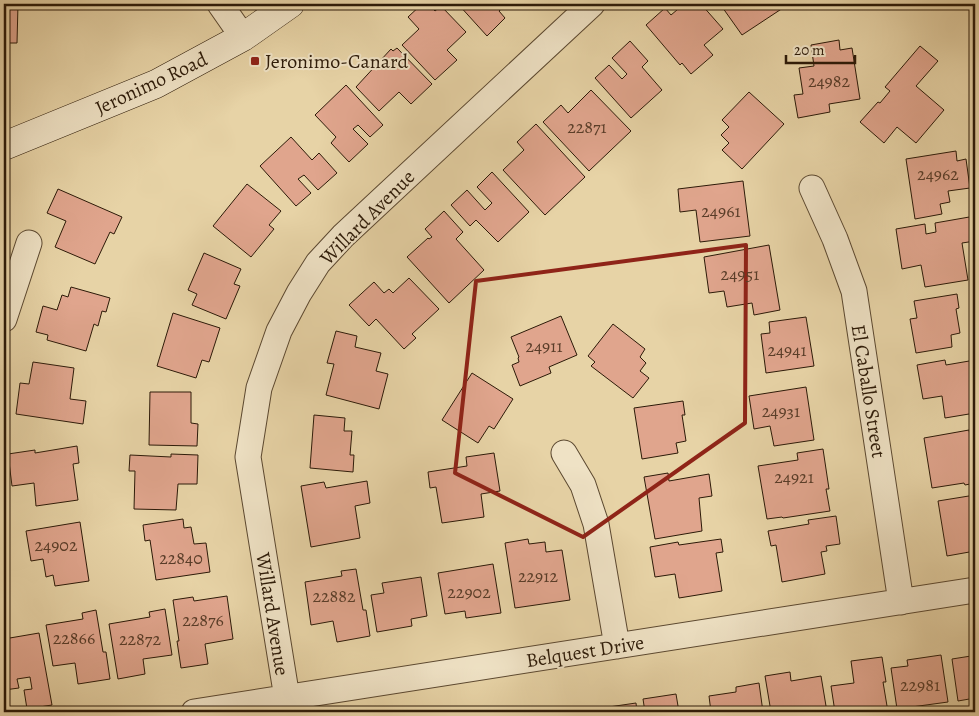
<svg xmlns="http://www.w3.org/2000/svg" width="979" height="716" viewBox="0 0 979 716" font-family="Alegreya,serif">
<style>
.building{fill:#e0a58d;stroke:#2c1a08}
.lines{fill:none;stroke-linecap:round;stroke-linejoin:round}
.minor-casing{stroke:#5b4830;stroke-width:27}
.secondary-casing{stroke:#2c1a08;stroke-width:29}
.minor{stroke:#efe2c5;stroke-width:25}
.secondary{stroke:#efe2c5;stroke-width:28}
.marked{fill:none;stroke:#8f2418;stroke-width:4;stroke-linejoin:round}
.poi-dot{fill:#8f2418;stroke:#efe2c5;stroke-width:2}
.labels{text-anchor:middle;stroke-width:4;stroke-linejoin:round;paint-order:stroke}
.number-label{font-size:18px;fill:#593d29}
.poi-label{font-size:20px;fill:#2c1a08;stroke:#efe2c5;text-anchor:start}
.street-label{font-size:20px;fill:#2c1a08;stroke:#efe2c5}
</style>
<rect width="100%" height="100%" fill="#e7d3a6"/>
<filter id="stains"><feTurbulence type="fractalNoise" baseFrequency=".004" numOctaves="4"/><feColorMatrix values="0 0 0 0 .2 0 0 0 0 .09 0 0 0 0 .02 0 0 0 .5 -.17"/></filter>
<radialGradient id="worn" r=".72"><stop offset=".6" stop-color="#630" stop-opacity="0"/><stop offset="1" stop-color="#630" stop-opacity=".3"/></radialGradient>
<path class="building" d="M 4,4 L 18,4 L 17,43 L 4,43 Z
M 47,4 L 93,4 L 92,9 Z
M 422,4 L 428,4 L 435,11 L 441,6 L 466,32 L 447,50 L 457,60 L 435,80 L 402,45 L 419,29 L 408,17 Z
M 458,4 L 507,4 L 499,11 L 505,18 L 487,36 Z
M 684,4 L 701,4 L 723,29 L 704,45 L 713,55 L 691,74 L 682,63 L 680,65 L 646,25 L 665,8 L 671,15 Z
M 720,4 L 789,4 L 742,35 Z
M 839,40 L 840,50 L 852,48 L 860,99 L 829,104 L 830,112 L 798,118 L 794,95 L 803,94 L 799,68 L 814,66 L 811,45 Z
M 630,41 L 648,61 L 642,67 L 662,90 L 631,118 L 595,78 L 609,65 L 622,79 L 627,74 L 612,58 Z
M 920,46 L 938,61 L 916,86 L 944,110 L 916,143 L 897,127 L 884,143 L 860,122 L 878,102 L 880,103 L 890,91 L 885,87 Z
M 397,48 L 432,84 L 411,104 L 399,92 L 379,111 L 356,87 L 391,49 L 393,51 Z
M 346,85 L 383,125 L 370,137 L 358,125 L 353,129 L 368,144 L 349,162 L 331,143 L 336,137 L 315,115 Z
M 591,90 L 631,131 L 589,171 L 543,122 L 561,105 L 568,113 Z
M 749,92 L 784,124 L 742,169 L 722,150 L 729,143 L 721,135 L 729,127 L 722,120 Z
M 536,124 L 585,177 L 545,215 L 503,170 L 524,150 L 517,142 Z
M 291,137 L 312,160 L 319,153 L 337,173 L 318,190 L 304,175 L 298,179 L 311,193 L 296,206 L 260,166 Z
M 956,151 L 957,161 L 966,159 L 970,188 L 948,191 L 950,202 L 940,204 L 942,214 L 915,219 L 906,159 Z
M 492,172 L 529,212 L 498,242 L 476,220 L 470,226 L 451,205 L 467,190 L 485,210 L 492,203 L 477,187 Z
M 743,181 L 750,236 L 700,242 L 696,210 L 680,212 L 678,189 Z
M 247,184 L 281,211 L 269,225 L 274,229 L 251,257 L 213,226 Z
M 58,189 L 122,217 L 114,234 L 110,232 L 95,264 L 55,247 L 66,221 L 47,213 Z
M 444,211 L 463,232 L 456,239 L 484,270 L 449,303 L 407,257 L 428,238 L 429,239 L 432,237 L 425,229 Z
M 975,216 L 975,241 L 962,243 L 968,280 L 925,287 L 921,265 L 902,269 L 896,229 L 925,224 L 926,234 L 936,232 L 935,223 Z
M 769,245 L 780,310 L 754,315 L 752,303 L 727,307 L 724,291 L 709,293 L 704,257 Z
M 204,253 L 241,269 L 234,284 L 240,286 L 226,319 L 192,305 L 197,294 L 188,290 Z
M 409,278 L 439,309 L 412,334 L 416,338 L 404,349 L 376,319 L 369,326 L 349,305 L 374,282 L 384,293 L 389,289 L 393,293 Z
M 71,287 L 110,298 L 106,312 L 102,311 L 98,326 L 94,324 L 86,351 L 47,340 L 48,335 L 36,332 L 43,306 L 57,310 L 62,295 L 68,297 Z
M 957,294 L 959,308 L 956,309 L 960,333 L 951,335 L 952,347 L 916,353 L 910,319 L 917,318 L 914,301 Z
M 173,313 L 220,328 L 209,362 L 202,360 L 196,378 L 157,366 Z
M 561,316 L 577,355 L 549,367 L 551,373 L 520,386 L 512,365 L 519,362 L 518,358 L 519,357 L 511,337 Z
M 806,317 L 814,366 L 766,373 L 761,334 L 770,333 L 769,322 Z
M 613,324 L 645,349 L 640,357 L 646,363 L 640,371 L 649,378 L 633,398 L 591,366 L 595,362 L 588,356 Z
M 336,331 L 357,336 L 355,347 L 381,353 L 376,371 L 388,374 L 379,409 L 326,395 L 334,364 L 327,363 Z
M 945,360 L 946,365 L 975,360 L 975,413 L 945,418 L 942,396 L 923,399 L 917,365 Z
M 33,362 L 74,368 L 70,399 L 86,401 L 83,424 L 16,414 L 20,383 L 29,384 Z
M 472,373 L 513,399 L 494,429 L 489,426 L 478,443 L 442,420 Z
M 806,387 L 814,440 L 774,446 L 770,426 L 754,429 L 749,396 Z
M 150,392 L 191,392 L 191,423 L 198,424 L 197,446 L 149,445 Z
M 683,401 L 685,415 L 682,415 L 686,441 L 676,443 L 678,453 L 642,459 L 634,408 Z
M 314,415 L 345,418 L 344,431 L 352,431 L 350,455 L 354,455 L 353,472 L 310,468 Z
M 969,430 L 971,441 L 975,440 L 975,483 L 965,485 L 964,483 L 932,488 L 924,438 Z
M 77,446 L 79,463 L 73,464 L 78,500 L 36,506 L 34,483 L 12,486 L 8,454 L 35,450 L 35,453 Z
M 823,449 L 829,489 L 826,489 L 830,511 L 783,518 L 782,517 L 767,519 L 758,466 L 798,460 L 797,453 Z
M 494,453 L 500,491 L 481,494 L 484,517 L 442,523 L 436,487 L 430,488 L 428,472 L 467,466 L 466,457 Z
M 171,454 L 198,455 L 197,484 L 178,484 L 176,510 L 134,509 L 135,471 L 129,471 L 130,455 L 171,457 Z
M 668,473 L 669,481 L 709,474 L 712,496 L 699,498 L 702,531 L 655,539 L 644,477 Z
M 367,481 L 370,503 L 355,506 L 360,538 L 311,547 L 301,486 L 324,482 L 326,488 Z
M 975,495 L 975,551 L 947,556 L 938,501 Z
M 836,516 L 840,544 L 826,546 L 827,551 L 821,552 L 825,574 L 782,582 L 776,545 L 771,546 L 768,531 L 809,524 L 808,520 Z
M 183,519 L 184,528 L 191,527 L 194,544 L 206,543 L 210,572 L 156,580 L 150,540 L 145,541 L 143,525 Z
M 80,522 L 89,581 L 55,586 L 53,575 L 46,577 L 43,559 L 31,561 L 26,531 Z
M 528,539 L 529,544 L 545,542 L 546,552 L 562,550 L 570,600 L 515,608 L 505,543 Z
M 721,539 L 723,552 L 716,553 L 722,591 L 679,598 L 675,574 L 655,577 L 650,547 L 678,542 L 679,545 Z
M 493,564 L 501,613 L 466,618 L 465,611 L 445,614 L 438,573 Z
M 356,569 L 363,610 L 366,610 L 370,636 L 337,642 L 333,621 L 311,625 L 305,582 L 342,576 L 341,571 Z
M 421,577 L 427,616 L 411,619 L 412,626 L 377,632 L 371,595 L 384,593 L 382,583 Z
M 227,596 L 233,639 L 205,644 L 208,664 L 181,668 L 177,641 L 179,641 L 173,600 L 193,597 L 194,601 Z
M 165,609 L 172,655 L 143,659 L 145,674 L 118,679 L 109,624 L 150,617 L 149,612 Z
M 96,610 L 103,652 L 106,652 L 110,679 L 78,684 L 75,663 L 53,666 L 46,625 L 83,619 L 82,613 Z
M 39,633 L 52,705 L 27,709 L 24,690 L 32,689 L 30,677 L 17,679 L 19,688 L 4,690 L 4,639 Z
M 975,648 L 975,698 L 958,701 L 952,659 L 971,656 L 970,649 Z
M 941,655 L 948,702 L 897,709 L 891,668 L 908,666 L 907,660 Z
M 882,657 L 886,682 L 883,682 L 888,712 L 835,712 L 831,686 L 854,683 L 851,661 Z
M 790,672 L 791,681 L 821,676 L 827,712 L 771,712 L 765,676 Z
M 759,683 L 763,712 L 711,712 L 709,696 L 736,692 L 736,687 Z
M 676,694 L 679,712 L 645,712 L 643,699 Z
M 636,703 L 637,712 L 603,712 L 602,708 Z"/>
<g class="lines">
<defs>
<path id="minor" d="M 220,4 L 243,37
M 812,188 L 835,239 L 854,291 L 901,602
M 4,319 L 29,243
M 564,453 L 583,485 L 596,524 L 617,646
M 287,698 L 248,457 L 259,388 L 279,331 L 299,293 L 318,263 L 343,236 L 592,4
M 194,712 L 975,590"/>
<path id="secondary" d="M 4,146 L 156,84 L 243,37 L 290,4"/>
</defs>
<use href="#minor" class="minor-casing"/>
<use href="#secondary" class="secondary-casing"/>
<use href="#minor" class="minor"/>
<use href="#secondary" class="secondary"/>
</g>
<path class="marked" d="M 746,245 L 745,423 L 583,537 L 455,473 L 476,281 Z"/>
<rect class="poi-dot" x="250" y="56" width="10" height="10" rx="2.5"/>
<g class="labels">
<g class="number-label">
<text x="829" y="87">24982</text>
<text x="587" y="133">22871</text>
<text x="938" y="180">24962</text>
<text x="721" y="217">24961</text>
<text x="740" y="280">24951</text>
<text x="544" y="352">24911</text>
<text x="787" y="356">24941</text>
<text x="781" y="417">24931</text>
<text x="794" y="483">24921</text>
<text x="56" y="551">24902</text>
<text x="181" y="564">22840</text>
<text x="538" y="582">22912</text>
<text x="469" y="598">22902</text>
<text x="334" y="602">22882</text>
<text x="203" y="626">22876</text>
<text x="74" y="644">22866</text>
<text x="140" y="645">22872</text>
<text x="920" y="691">22981</text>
</g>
<g class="poi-label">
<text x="265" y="68">Jeronimo-Canard</text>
</g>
<g class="street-label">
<text transform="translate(151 83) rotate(-25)" y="7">Jeronimo Road</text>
<text transform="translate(367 217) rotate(-45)" y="7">Willard Avenue</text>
<text transform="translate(869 391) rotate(81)" y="7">El Caballo Street</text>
<text transform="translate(273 614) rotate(81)" y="7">Willard Avenue</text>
<text transform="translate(585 651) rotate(-9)" y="7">Belquest Drive</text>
</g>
</g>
<rect width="979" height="716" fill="none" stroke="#e7d3a6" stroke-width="20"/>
<rect x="5" y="5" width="969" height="706" fill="none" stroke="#2c1a08" stroke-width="2.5"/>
<rect x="10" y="10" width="959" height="696" fill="none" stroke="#2c1a08"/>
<path d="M786 55v8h69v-8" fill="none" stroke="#2c1a08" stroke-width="2.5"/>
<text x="794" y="55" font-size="15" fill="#2c1a08" stroke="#efe2c5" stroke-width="4" paint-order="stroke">20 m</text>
<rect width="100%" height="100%" filter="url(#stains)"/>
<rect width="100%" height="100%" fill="url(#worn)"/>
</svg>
